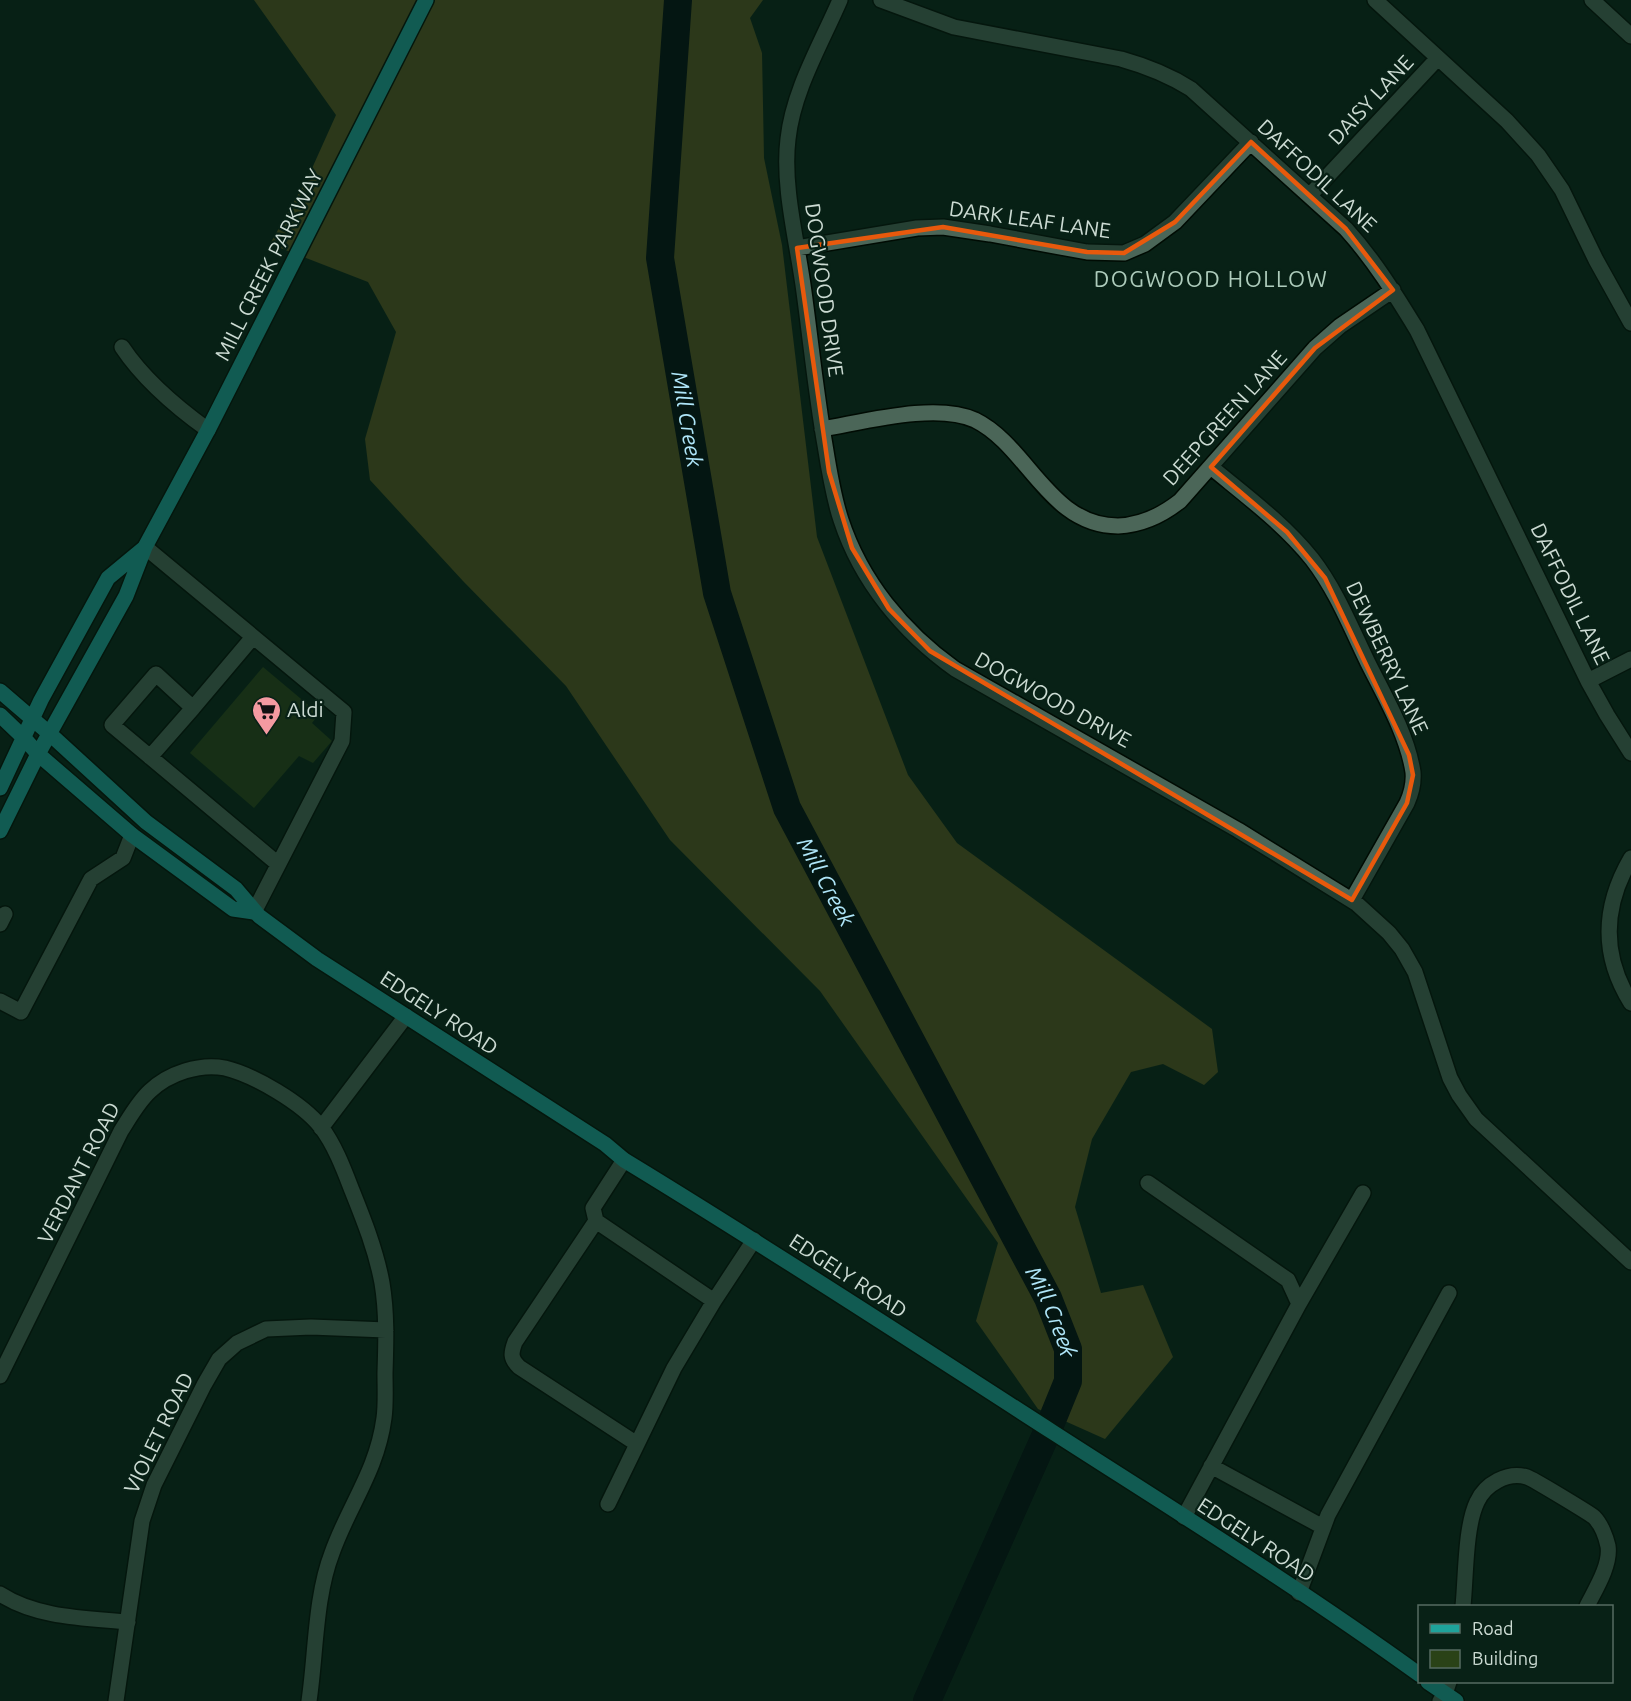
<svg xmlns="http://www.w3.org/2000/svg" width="1631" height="1701" viewBox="0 0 1631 1701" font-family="Ubuntu,sans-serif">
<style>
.forest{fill:#59541f}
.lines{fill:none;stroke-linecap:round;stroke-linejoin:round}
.river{stroke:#00090e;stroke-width:28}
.building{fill:#2a4217}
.minor-casing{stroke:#000b03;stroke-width:18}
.major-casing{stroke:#000b03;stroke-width:18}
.minor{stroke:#4b6658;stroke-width:15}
.major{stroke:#1ea39b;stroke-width:15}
.marked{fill:none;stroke:#e8590c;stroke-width:4.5;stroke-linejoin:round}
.labels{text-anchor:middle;stroke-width:4.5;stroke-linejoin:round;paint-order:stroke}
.street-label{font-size:21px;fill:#ccdbd3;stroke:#082116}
.poi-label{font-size:21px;fill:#ccdbd3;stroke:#082116;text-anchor:start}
.neighbourhood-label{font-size:22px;letter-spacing:1.5px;fill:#aeccbc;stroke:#082116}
.water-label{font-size:22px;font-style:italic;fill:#afe6f9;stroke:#082116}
</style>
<rect width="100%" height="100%" fill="#082116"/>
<path class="forest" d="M 254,0 L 763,0 L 750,18 L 762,53 L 764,158 L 782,245 L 817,537 L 908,775 L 957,843 L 1212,1029 L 1218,1072 L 1204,1085 L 1163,1064 L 1131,1072 L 1092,1139 L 1075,1207 L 1101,1293 L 1143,1285 L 1173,1357 L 1105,1439 L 1038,1409 L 976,1321 L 998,1243 L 820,991 L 670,840 L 566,686 L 463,581 L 370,480 L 365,439 L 396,332 L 368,282 L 270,244 L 309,175 L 336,115 Z"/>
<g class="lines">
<path class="river" id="s1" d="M 678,0 L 660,258 L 717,593 L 787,808 L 1048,1298 L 1068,1349 L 1068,1381 L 1048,1430 L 927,1701"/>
</g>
<path class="building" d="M 263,667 L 319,714 L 312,723 L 332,741 L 313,763 L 299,756 L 254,808 L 190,753 Z"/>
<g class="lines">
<defs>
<path id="minor" d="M 840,0 C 821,44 793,91 788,139 C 782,187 798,245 804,292 C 811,343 816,394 825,445 C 829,470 833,496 841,520 C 861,581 903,632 955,669 L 1238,830 L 1356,903 L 1389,933 L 1402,949 L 1415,972 L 1450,1078 L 1459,1095 L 1476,1119 L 1631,1262
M 881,0 L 954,27 L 1121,59 C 1146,66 1169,75 1191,89 L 1346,229 C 1374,260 1395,294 1417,330 L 1588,681 L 1607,715 L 1631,753
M 1375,0 L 1507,121 L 1538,155 L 1562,190 L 1596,260 L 1631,323
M 1592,0 L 1631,36
M 1310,195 L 1437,59
M 797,248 L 917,228 L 943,227 L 990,234 L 1087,252 L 1124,253 L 1145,244 L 1175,222 L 1251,142
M 122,347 C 144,380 176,407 208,430
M 822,429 C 864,422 936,402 975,420 C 1028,446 1049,526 1118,526 C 1142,525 1161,516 1180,501 L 1315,348 L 1340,326 L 1393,290
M 1211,467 C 1246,496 1284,524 1312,559 C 1336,590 1351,628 1368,663 C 1385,697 1407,734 1413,772 C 1414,783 1411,794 1407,803 L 1352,900
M 145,547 L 344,712 L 342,741 L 254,912
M 1588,681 L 1631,659
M 193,708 L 253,637
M 150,757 L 193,708 L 156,674 L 112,725 L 278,864
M 1631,858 C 1603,906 1601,955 1631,1003
M 0,924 L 5,914
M 0,1001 L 21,1012 L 91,879 L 123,858 L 132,835
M 321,1128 L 406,1016
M 624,1160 L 593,1208 L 596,1221 L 515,1342 C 511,1353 510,1358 519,1367 L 637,1444
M 1148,1183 L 1288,1280 L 1299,1304 L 1184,1517
M 596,1221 L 714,1301
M 1299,1304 L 1363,1193
M 0,1376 L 121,1131 C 130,1117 138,1102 150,1091 C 169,1073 200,1063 225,1068 C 254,1075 302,1103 321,1127 C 334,1144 343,1167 351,1188 C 363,1218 376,1250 382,1283 C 387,1313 386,1343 385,1373 C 385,1388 386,1404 384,1418 C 377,1471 349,1505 332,1553 C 315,1597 316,1654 309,1701
M 1211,1466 L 1323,1527
M 608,1504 L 674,1368 L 714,1301 L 754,1240
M 1299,1593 L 1328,1515 L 1449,1293
M 0,1594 C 37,1618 85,1618 128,1622
M 1463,1606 C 1466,1577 1465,1527 1477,1502 C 1485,1484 1508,1471 1527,1477 C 1533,1479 1589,1513 1594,1517 C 1601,1524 1606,1537 1608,1546 C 1611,1565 1595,1590 1587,1606
M 116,1701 L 142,1521 L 154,1485 L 204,1385 L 219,1359 L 237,1343 L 266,1329 L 311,1327 L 386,1330
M 1440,1701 L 1445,1694 L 1449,1682"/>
<path id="major" d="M 0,691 L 50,734 L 146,822 L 236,889 L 259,916 L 317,959 L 605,1144 L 624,1160 C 769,1248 911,1341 1054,1433 C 1177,1512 1301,1589 1420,1675
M 0,715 L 24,738 L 38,754 L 132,835 L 233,909 L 254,912
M 0,788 L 41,700 L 108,578 L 143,549
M 0,831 L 38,754 L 126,596 L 145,547 L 208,430 L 426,0
M 1428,1682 L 1456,1701"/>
</defs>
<use href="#minor" class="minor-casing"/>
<use href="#major" class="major-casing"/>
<use href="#minor" class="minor"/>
<use href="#major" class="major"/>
</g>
<path d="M0 0H1631V1701H0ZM 1251,142 L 1346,229 L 1393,290 L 1315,348 L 1211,467 L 1287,532 L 1325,578 L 1409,755 L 1413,775 L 1407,803 L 1352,900 L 930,651 L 889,609 L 852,548 L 829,472 L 797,248 L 943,227 L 1087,252 L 1124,253 L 1175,222 Z" fill="#082116" fill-opacity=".55" fill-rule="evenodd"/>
<path class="marked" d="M 1251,142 L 1346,229 L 1393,290 L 1315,348 L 1211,467 L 1287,532 L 1325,578 L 1409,755 L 1413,775 L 1407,803 L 1352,900 L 930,651 L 889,609 L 852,548 L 829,472 L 797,248 L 943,227 L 1087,252 L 1124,253 L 1175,222 Z"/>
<defs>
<symbol id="supermarket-pin" viewBox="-11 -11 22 30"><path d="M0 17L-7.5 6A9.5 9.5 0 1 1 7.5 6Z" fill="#f49aa1" stroke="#082116"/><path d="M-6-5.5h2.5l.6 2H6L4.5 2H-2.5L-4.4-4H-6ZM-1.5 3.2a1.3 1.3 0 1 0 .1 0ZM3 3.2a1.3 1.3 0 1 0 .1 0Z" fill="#111"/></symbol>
</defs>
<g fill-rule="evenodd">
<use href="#supermarket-pin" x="250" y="694" width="33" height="45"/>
</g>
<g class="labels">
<g class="street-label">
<text transform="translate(1371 100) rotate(-47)" y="7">DAISY LANE</text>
<text transform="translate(1317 176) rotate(43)" y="7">DAFFODIL LANE</text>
<text transform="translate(1030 220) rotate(8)" y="7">DARK LEAF LANE</text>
<text transform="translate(269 265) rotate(-63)" y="7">MILL CREEK PARKWAY</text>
<text transform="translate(824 290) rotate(82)" y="7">DOGWOOD DRIVE</text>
<text transform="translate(1225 418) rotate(-48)" y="7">DEEPGREEN LANE</text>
<text transform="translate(1570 594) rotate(64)" y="7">DAFFODIL LANE</text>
<text transform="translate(1387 658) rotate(65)" y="7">DEWBERRY LANE</text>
<text transform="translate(1053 700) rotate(29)" y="7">DOGWOOD DRIVE</text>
<text transform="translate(439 1013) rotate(33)" y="7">EDGELY ROAD</text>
<text transform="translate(79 1173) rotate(-63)" y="7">VERDANT ROAD</text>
<text transform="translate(848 1276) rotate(33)" y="7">EDGELY ROAD</text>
<text transform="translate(159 1433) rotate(-64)" y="7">VIOLET ROAD</text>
<text transform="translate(1256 1540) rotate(33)" y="7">EDGELY ROAD</text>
</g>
<g class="poi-label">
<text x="287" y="717">Aldi</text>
</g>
<g class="neighbourhood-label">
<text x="1211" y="287">DOGWOOD HOLLOW</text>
</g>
<g class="water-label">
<text dy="8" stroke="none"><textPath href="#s1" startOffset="422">Mill Creek</textPath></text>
<text dy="8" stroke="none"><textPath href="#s1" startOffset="908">Mill Creek</textPath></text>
<text dy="8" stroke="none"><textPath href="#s1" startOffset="1394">Mill Creek</textPath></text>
</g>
</g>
<rect x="1418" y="1605" width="195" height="78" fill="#082116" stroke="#566b62" stroke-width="1.5"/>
<rect x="1430" y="1624" width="30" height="9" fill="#1ea39b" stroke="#566b62" stroke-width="1.5"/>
<text x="1472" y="1635" font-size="18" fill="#ccdbd3">Road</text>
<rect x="1430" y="1650" width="30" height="18" fill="#2a4217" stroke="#566b62" stroke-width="1.5"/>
<text x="1472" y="1665" font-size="18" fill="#ccdbd3">Building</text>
</svg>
